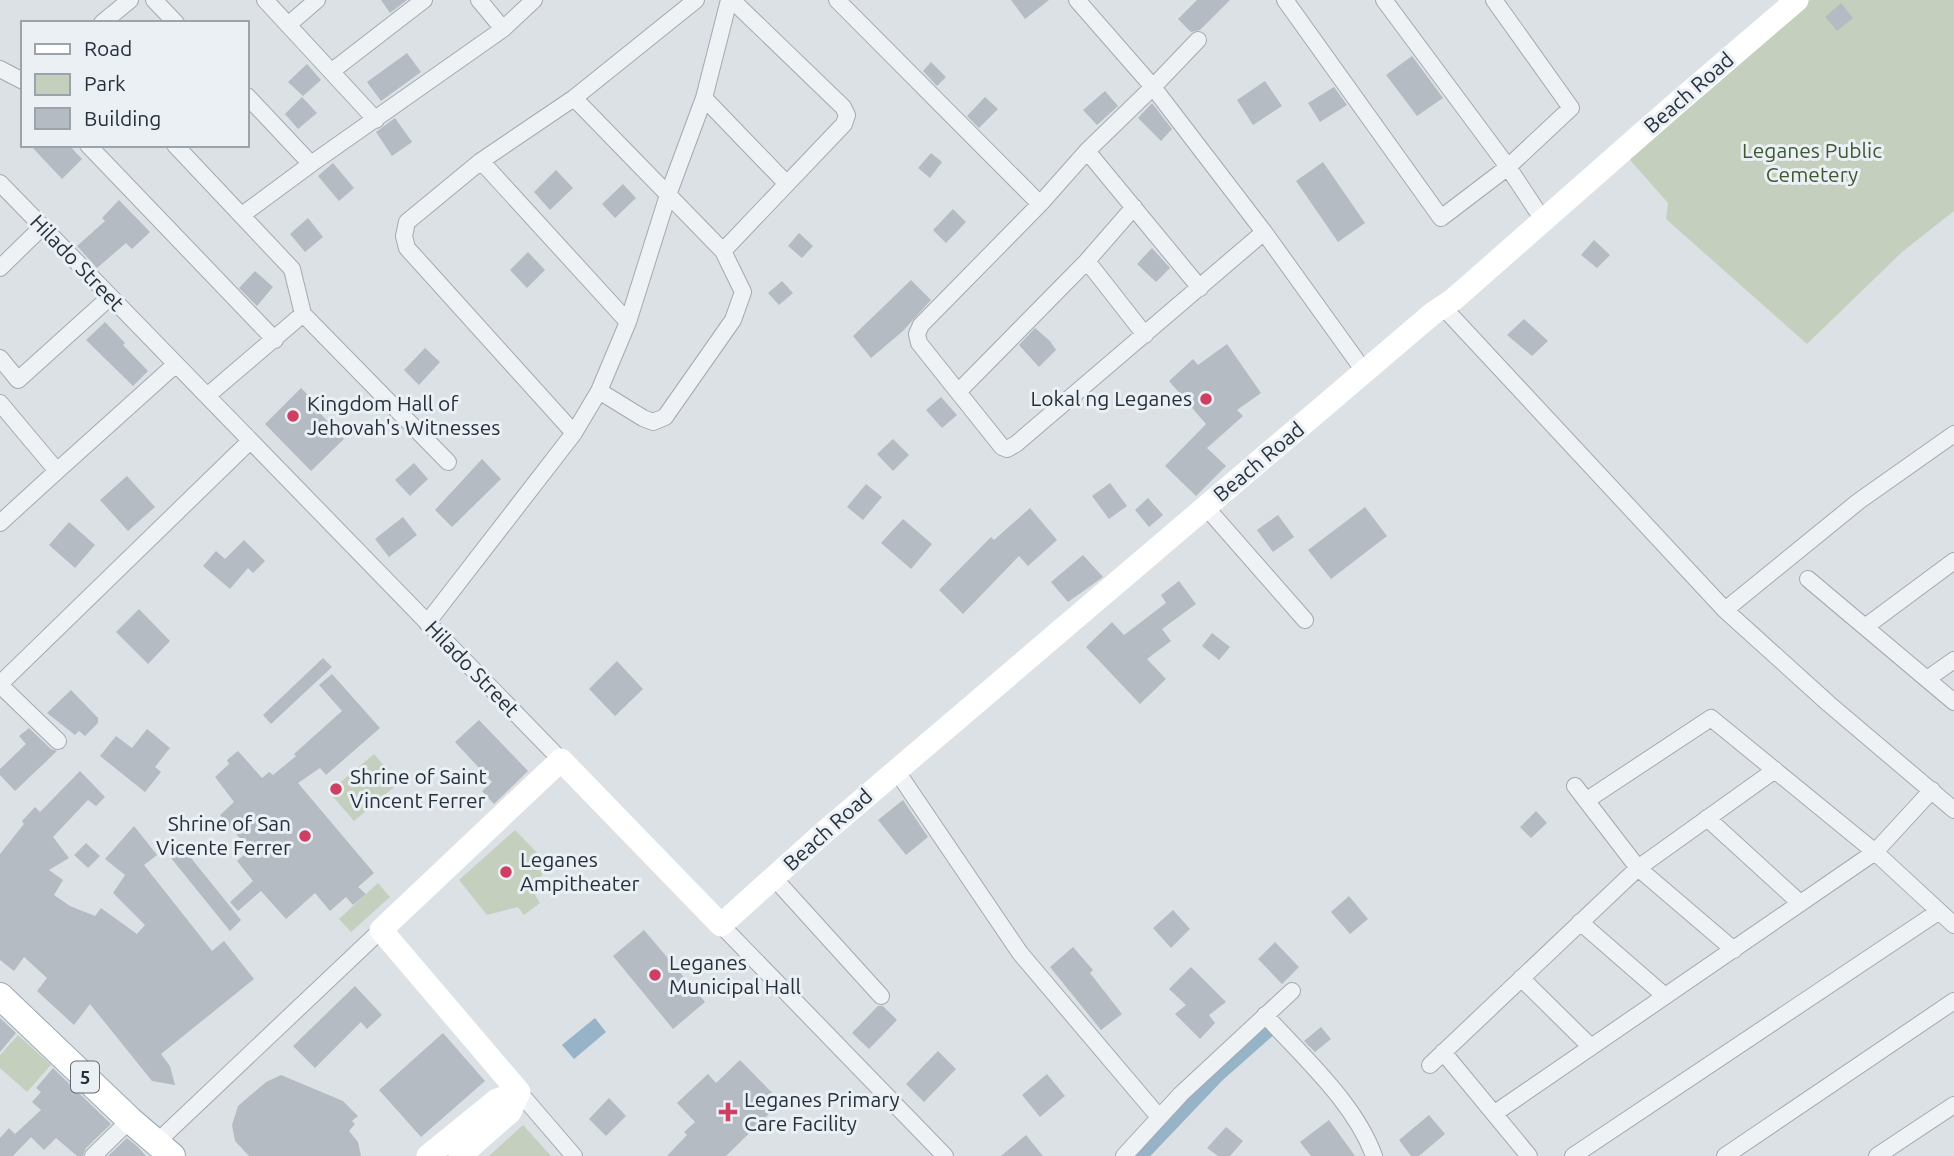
<svg xmlns="http://www.w3.org/2000/svg" width="1954" height="1156" viewBox="0 0 1954 1156" font-family="Ubuntu,sans-serif">
<style>
.green{fill:#c4d0bd}
.water{fill:#96b3c7}
.lines{fill:none;stroke-linecap:round;stroke-linejoin:round}
.canal{stroke:#96b3c7;stroke-width:18}
.building{fill:#b4bbc3}
.street-casing{stroke:#a2a9b0;stroke-width:18}
.primary-casing{stroke:#9ca7b2;stroke-width:28}
.street{stroke:#eff2f5;stroke-width:16}
.secondary{stroke:#fff;stroke-width:23}
.primary{stroke:#fff;stroke-width:26}
.poi-dot{fill:#ce3f64;stroke:#ebf0f4;stroke-width:2.5}
.labels{text-anchor:middle;stroke-width:6;stroke-linejoin:round;paint-order:stroke}
.shield{fill:#ebf0f4;stroke:#616a74;stroke-width:2}
.shield-label{font-size:19px;font-weight:bold;fill:#26313d}
.street-label{font-size:21px;fill:#26313d;stroke:#ebf0f4}
.park-label{font-size:21px;fill:#3e5833;stroke:#ebf0f4}
.poi-label{font-size:21px;fill:#26313d;stroke:#ebf0f4;text-anchor:start}
</style>
<rect width="100%" height="100%" fill="#dce1e6"/>
<path class="green" d="M 1810,0 L 1954,0 L 1954,211 L 1902,252 L 1807,344 L 1666,219 L 1668,203 L 1623,152 Z
M 374,754 L 399,783 L 354,821 L 329,792 Z
M 515,830 L 547,863 L 534,893 L 540,903 L 524,915 L 518,907 L 487,915 L 459,880 Z
M 378,883 L 390,897 L 351,932 L 339,919 Z
M 18,1035 L 51,1065 L 27,1092 L 0,1068 L 0,1055 Z
M 523,1125 L 551,1156 L 489,1156 Z"/>
<path class="water" d="M 595,1018 L 606,1032 L 574,1059 L 562,1045 Z"/>
<g class="lines">
<path class="canal" d="M 1138,1156 L 1216,1074 L 1268,1028"/>
</g>
<path class="building" d="M 381,0 L 407,0 L 390,13 Z
M 1011,0 L 1049,0 L 1025,19 Z
M 1197,0 L 1230,0 L 1200,30 L 1191,32 L 1178,19 Z
M 1841,3 L 1853,18 L 1837,31 L 1825,17 Z
M 407,53 L 421,72 L 381,101 L 367,82 Z
M 1412,56 L 1443,98 L 1417,116 L 1386,75 Z
M 931,62 L 946,77 L 937,86 L 923,71 Z
M 307,64 L 321,80 L 303,96 L 288,82 Z
M 1265,81 L 1282,106 L 1253,125 L 1237,100 Z
M 1334,87 L 1347,105 L 1320,122 L 1308,103 Z
M 1105,91 L 1118,106 L 1097,125 L 1083,110 Z
M 302,97 L 317,113 L 298,129 L 285,114 Z
M 985,97 L 998,109 L 979,128 L 967,116 Z
M 1152,103 L 1172,129 L 1161,141 L 1138,118 Z
M 395,118 L 412,142 L 392,156 L 376,132 Z
M 30,145 L 69,145 L 82,159 L 62,179 Z
M 931,153 L 942,162 L 930,178 L 918,168 Z
M 1323,162 L 1365,223 L 1338,242 L 1296,181 Z
M 333,163 L 354,188 L 339,201 L 318,176 Z
M 556,170 L 573,188 L 550,210 L 534,192 Z
M 623,184 L 636,198 L 615,218 L 602,204 Z
M 119,200 L 150,232 L 132,249 L 126,243 L 97,268 L 77,246 L 105,221 L 102,218 Z
M 953,209 L 966,222 L 946,243 L 933,230 Z
M 308,218 L 323,237 L 305,252 L 290,234 Z
M 799,233 L 813,246 L 802,258 L 788,246 Z
M 1594,240 L 1610,255 L 1597,268 L 1581,255 Z
M 1152,248 L 1170,268 L 1156,282 L 1137,264 Z
M 528,252 L 545,270 L 527,288 L 510,270 Z
M 255,271 L 273,287 L 257,306 L 239,288 Z
M 911,280 L 931,300 L 903,331 L 871,358 L 853,336 Z
M 782,281 L 793,293 L 779,305 L 768,293 Z
M 1524,319 L 1548,341 L 1532,356 L 1507,335 Z
M 105,322 L 125,343 L 123,345 L 148,371 L 133,386 L 86,340 Z
M 1035,328 L 1050,341 L 1056,350 L 1039,367 L 1019,345 Z
M 1227,344 L 1261,393 L 1237,410 L 1243,416 L 1207,448 L 1226,466 L 1196,496 L 1165,466 L 1206,424 L 1169,381 L 1193,359 L 1198,365 Z
M 425,348 L 440,362 L 419,385 L 404,370 Z
M 301,388 L 321,408 L 318,411 L 344,439 L 311,471 L 265,424 Z
M 941,397 L 957,415 L 942,428 L 926,410 Z
M 893,439 L 909,455 L 893,471 L 877,454 Z
M 482,459 L 501,479 L 452,527 L 435,510 Z
M 414,463 L 428,479 L 410,496 L 395,480 Z
M 127,476 L 155,507 L 128,531 L 100,500 Z
M 1110,483 L 1127,506 L 1109,519 L 1092,496 Z
M 866,484 L 882,497 L 863,520 L 847,507 Z
M 1148,498 L 1163,515 L 1149,527 L 1135,510 Z
M 1365,507 L 1387,536 L 1331,579 L 1308,550 Z
M 1030,508 L 1057,540 L 1028,566 L 1019,556 L 963,614 L 939,590 L 991,537 L 994,540 Z
M 1278,515 L 1294,537 L 1273,552 L 1257,530 Z
M 403,517 L 417,535 L 389,557 L 375,539 Z
M 903,519 L 932,544 L 911,569 L 881,543 Z
M 69,522 L 95,545 L 75,568 L 49,545 Z
M 244,540 L 265,561 L 253,573 L 248,568 L 230,589 L 203,566 L 216,551 L 225,559 Z
M 1083,555 L 1103,577 L 1068,602 L 1051,582 Z
M 1179,581 L 1196,604 L 1162,629 L 1171,641 L 1147,659 L 1166,679 L 1140,704 L 1086,647 L 1112,622 L 1124,635 L 1166,603 L 1161,595 Z
M 139,609 L 170,641 L 148,664 L 116,632 Z
M 1212,633 L 1230,647 L 1219,660 L 1202,646 Z
M 323,658 L 332,667 L 271,724 L 263,715 Z
M 617,661 L 643,689 L 615,716 L 589,689 Z
M 332,674 L 380,728 L 326,775 L 320,768 L 298,783 L 374,873 L 358,887 L 366,894 L 353,905 L 346,897 L 330,911 L 315,893 L 286,919 L 261,891 L 238,911 L 230,902 L 253,881 L 237,861 L 250,850 L 220,815 L 234,802 L 215,777 L 229,764 L 227,760 L 238,751 L 262,778 L 269,772 L 273,775 L 296,756 L 294,754 L 342,711 L 319,685 Z
M 71,690 L 98,718 L 98,723 L 85,736 L 79,731 L 75,735 L 47,713 Z
M 479,720 L 528,771 L 494,804 L 482,791 L 492,782 L 455,742 Z
M 29,728 L 51,749 L 57,751 L 15,791 L 0,775 L 0,769 L 26,744 L 19,736 Z
M 147,729 L 170,748 L 155,767 L 161,772 L 145,792 L 100,756 L 116,736 L 132,748 Z
M 80,771 L 105,797 L 96,806 L 88,800 L 53,837 L 69,858 L 49,870 L 63,880 L 54,895 L 70,906 L 95,916 L 101,908 L 137,934 L 145,925 L 113,893 L 125,875 L 105,859 L 134,826 L 157,855 L 144,865 L 212,951 L 224,941 L 254,979 L 161,1054 L 170,1066 L 175,1085 L 152,1081 L 90,1004 L 74,1025 L 37,991 L 47,978 L 24,957 L 14,971 L 0,960 L 0,854 L 24,824 L 22,821 L 35,807 L 40,812 Z
M 903,800 L 928,837 L 906,855 L 878,820 Z
M 1536,811 L 1547,823 L 1531,838 L 1520,827 Z
M 86,843 L 100,856 L 88,868 L 74,855 Z
M 183,848 L 241,920 L 230,931 L 171,858 Z
M 1349,896 L 1368,919 L 1350,934 L 1331,912 Z
M 1173,910 L 1190,929 L 1171,948 L 1153,928 Z
M 644,930 L 705,1002 L 673,1029 L 613,956 Z
M 1275,942 L 1299,967 L 1282,984 L 1258,959 Z
M 1073,947 L 1093,970 L 1090,973 L 1122,1014 L 1101,1030 L 1050,967 Z
M 1191,967 L 1226,1002 L 1209,1015 L 1215,1023 L 1200,1039 L 1175,1014 L 1186,1005 L 1169,989 Z
M 355,986 L 382,1015 L 367,1029 L 361,1022 L 315,1068 L 293,1046 Z
M 878,1006 L 883,1006 L 897,1020 L 869,1049 L 852,1033 Z
M 0,1018 L 16,1033 L 0,1052 Z
M 1321,1027 L 1331,1039 L 1315,1052 L 1304,1041 Z
M 443,1033 L 485,1081 L 421,1137 L 379,1090 Z
M 938,1051 L 956,1069 L 924,1102 L 906,1084 Z
M 740,1060 L 781,1102 L 726,1156 L 667,1156 L 687,1135 L 684,1132 L 695,1122 L 677,1103 L 708,1074 L 716,1083 Z
M 53,1068 L 111,1124 L 86,1148 L 83,1156 L 77,1156 L 56,1138 L 44,1150 L 31,1137 L 13,1156 L 0,1156 L 0,1138 L 9,1128 L 15,1134 L 41,1110 L 32,1102 L 41,1092 L 36,1088 Z
M 1047,1074 L 1065,1096 L 1040,1117 L 1022,1095 Z
M 281,1075 L 343,1101 L 358,1116 L 352,1121 L 355,1124 L 349,1131 L 358,1142 L 361,1156 L 249,1156 L 235,1141 L 232,1125 L 238,1106 L 266,1082 Z
M 609,1098 L 626,1116 L 606,1136 L 589,1119 Z
M 1429,1115 L 1445,1134 L 1419,1156 L 1411,1156 L 1399,1140 Z
M 1329,1120 L 1355,1156 L 1311,1156 L 1300,1142 Z
M 1226,1127 L 1243,1141 L 1230,1156 L 1218,1156 L 1207,1148 Z
M 1026,1135 L 1043,1156 L 1001,1156 Z
M 127,1138 L 138,1147 L 146,1156 L 108,1156 Z"/>
<g class="lines">
<defs>
<path id="street" d="M 154,0 L 176,23
M 265,0 L 376,120
M 479,0 L 503,29
M 837,0 L 1040,204
M 1077,0 L 1153,87 L 1264,232 L 1364,371
M 1285,0 L 1441,218 L 1508,167 L 1571,108 L 1494,0
M 1384,0 L 1508,167 L 1543,220
M 102,23 L 130,0
M 288,25 L 317,0
M 1198,40 L 1153,87 L 1087,151 L 1040,204 L 921,325 L 917,334 L 919,343 L 1002,447 L 1007,449 L 1016,444 L 1264,232
M 0,69 L 23,81
M 332,71 L 424,0
M 247,96 L 311,164
M 574,98 L 723,251
M 704,98 L 787,184
M 88,145 L 275,340
M 175,145 L 292,269 L 303,314 L 448,462
M 1087,151 L 1200,288
M 481,161 L 628,322
M 0,183 L 561,760
M 242,215 L 311,164 L 503,29 L 534,0
M 1087,261 L 1145,335
M 0,268 L 42,227
M 1444,308 L 1725,610 L 1829,704 L 1954,810
M 0,358 L 18,380 L 110,297
M 599,391 L 643,418 L 653,422 L 665,417 L 733,320 L 743,292 L 723,251 L 844,124 L 847,115 L 843,107 L 732,0
M 958,392 L 1087,261 L 1134,207
M 207,396 L 303,314
M 0,403 L 57,471 L 176,364
M 574,433 L 407,248 L 404,236 L 407,222 L 481,161 L 574,98 L 696,0
M 1205,506 L 1305,620
M 0,523 L 57,471
M 1808,579 L 1954,702
M 1725,610 L 1859,501 L 1954,434
M 427,623 L 574,433 L 599,391 L 628,322 L 668,195 L 704,98 L 729,0
M 1865,627 L 1954,561
M 1927,679 L 1954,660
M 0,684 L 249,442
M 0,685 L 58,741
M 896,770 L 1020,953 L 1159,1117
M 1575,786 L 1638,868 L 1734,950
M 1587,800 L 1711,718 L 1875,852 L 1954,925
M 1707,818 L 1799,902
M 774,878 L 881,996
M 1580,922 L 1665,996
M 721,925 L 945,1156
M 1521,978 L 1591,1047
M 1265,1015 C 1303,1057 1355,1103 1374,1156
M 1443,1052 L 1529,1156
M 1430,1065 L 1638,868 L 1775,770
M 519,1092 L 574,1156
M 1495,1113 L 1875,852 L 1932,790
M 156,1143 L 381,930
M 93,1156 L 130,1120
M 1124,1156 L 1181,1094 L 1292,991
M 1573,1156 L 1938,912
M 1725,1156 L 1954,1001
M 1877,1156 L 1954,1105"/>
<path id="primary" d="M 0,996 L 130,1120 L 172,1156"/>
</defs>
<use href="#street" class="street-casing"/>
<use href="#primary" class="primary-casing"/>
<use href="#street" class="street"/>
<path class="secondary" d="M 519,1092 L 381,930 L 561,760 L 721,925 L 821,835 L 1432,314 L 1454,299 L 1670,109 L 1797,0
M 428,1156 L 497,1100 L 519,1092
M 460,1156 L 510,1112 L 519,1092"/>
<use href="#primary" class="primary"/>
</g>
<g class="poi-dot">
<circle cx="1206" cy="399" r="7"/>
<circle cx="293" cy="416" r="7"/>
<circle cx="336" cy="789" r="7"/>
<circle cx="305" cy="836" r="7"/>
<circle cx="506" cy="872" r="7"/>
<circle cx="655" cy="975" r="7"/>
<path d="M724.5 1101.5h7v7h7v7h-7v7h-7v-7h-7v-7h7z"/>
</g>
<g class="labels">
<rect class="shield" x="71" y="1061.5" width="28" height="31" rx="5"/>
<g class="shield-label">
<text x="85" y="1084">5</text>
</g>
<g class="street-label">
<text transform="translate(1689 93) rotate(-41)" y="7">Beach Road</text>
<text transform="translate(77 263) rotate(46)" y="7">Hilado Street</text>
<text transform="translate(1259 462) rotate(-40)" y="7">Beach Road</text>
<text transform="translate(472 669) rotate(46)" y="7">Hilado Street</text>
<text transform="translate(828 830) rotate(-42)" y="7">Beach Road</text>
</g>
<g class="park-label">
<text x="1812" y="158">Leganes Public<tspan x="1812" dy="24">Cemetery</tspan></text>
</g>
<g class="poi-label">
<text x="1192" y="406" text-anchor="end">Lokal ng Leganes</text>
<text x="307" y="411">Kingdom Hall of<tspan x="307" dy="24">Jehovah's Witnesses</tspan></text>
<text x="350" y="784">Shrine of Saint<tspan x="350" dy="24">Vincent Ferrer</tspan></text>
<text x="291" y="831" text-anchor="end">Shrine of San<tspan x="291" dy="24">Vicente Ferrer</tspan></text>
<text x="520" y="867">Leganes<tspan x="520" dy="24">Ampitheater</tspan></text>
<text x="669" y="970">Leganes<tspan x="669" dy="24">Municipal Hall</tspan></text>
<text x="744" y="1107">Leganes Primary<tspan x="744" dy="24">Care Facility</tspan></text>
</g>
</g>
<rect x="21" y="21" width="228" height="126" fill="#ebf0f4" stroke="#9ca4ab" stroke-width="2"/>
<rect x="35" y="44" width="35" height="10" fill="#ffffff" stroke="#9ca4ab" stroke-width="2"/>
<text x="84" y="56" font-size="21" fill="#26313d">Road</text>
<rect x="35" y="74" width="35" height="21" fill="#c4d0bd" stroke="#9ca4ab" stroke-width="2"/>
<text x="84" y="91" font-size="21" fill="#26313d">Park</text>
<rect x="35" y="108" width="35" height="21" fill="#b4bbc3" stroke="#9ca4ab" stroke-width="2"/>
<text x="84" y="126" font-size="21" fill="#26313d">Building</text>
</svg>
